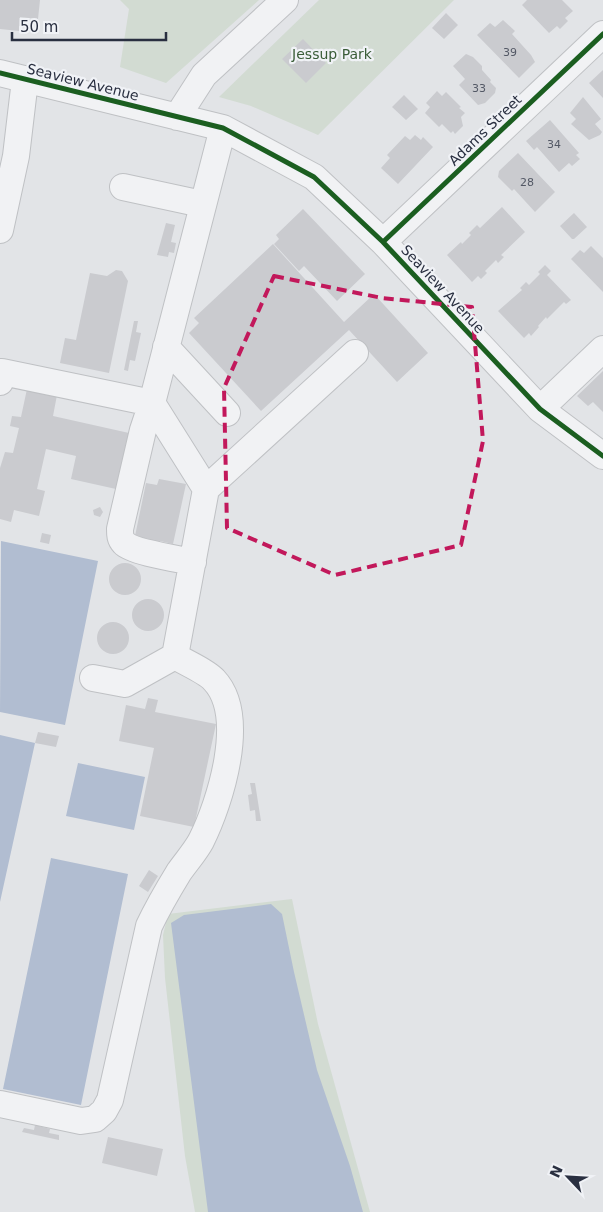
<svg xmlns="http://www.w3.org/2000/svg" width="603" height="1212" viewBox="0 0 603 1212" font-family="'DejaVu Sans',sans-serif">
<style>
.green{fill:#d2dbd2}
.water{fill:#b1bdd1}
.building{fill:#cacbcf}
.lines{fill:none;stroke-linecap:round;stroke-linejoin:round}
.minor-casing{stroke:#bfc1c4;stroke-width:28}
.minor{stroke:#f1f2f4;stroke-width:26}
.cycleway-casing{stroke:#f0f2f6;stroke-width:8}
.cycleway{stroke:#1b5e20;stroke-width:5}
.marked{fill:none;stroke:#c2185b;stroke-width:4;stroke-dasharray:10 6;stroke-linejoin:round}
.labels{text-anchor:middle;stroke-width:4.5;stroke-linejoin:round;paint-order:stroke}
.number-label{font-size:11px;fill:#535865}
.park-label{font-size:14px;fill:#395c37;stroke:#f0f2f6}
.street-label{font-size:14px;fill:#292f40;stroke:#f0f2f6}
</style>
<rect width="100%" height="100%" fill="#e2e4e7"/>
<path class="green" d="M 120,0 L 259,0 L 166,83 L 120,67 L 129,9 Z
M 319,0 L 454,0 L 318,135 L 251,106 L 219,97 Z
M 292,899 L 318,1024 L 370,1212 L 195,1212 L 185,1156 L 165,978 L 163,935 L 168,914 Z"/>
<path class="water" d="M 1,541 L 98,561 L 65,725 L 0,712 Z
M 0,735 L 35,743 L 0,902 Z
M 78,763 L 145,777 L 134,830 L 66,816 Z
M 51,858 L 128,874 L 81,1105 L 3,1089 Z
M 271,904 L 282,914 L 294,972 L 317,1070 L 350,1166 L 363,1212 L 208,1212 L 171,923 L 184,915 Z"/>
<path class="building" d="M 0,0 L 40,0 L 38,19 L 20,17 L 19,31 L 0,29 Z
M 527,0 L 562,0 L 573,11 L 565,18 L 568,21 L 560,29 L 557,26 L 549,33 L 522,5 Z
M 446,13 L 458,25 L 444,39 L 432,28 Z
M 503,20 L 515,31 L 512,34 L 531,55 L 535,62 L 519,78 L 477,35 L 490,23 L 495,27 Z
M 303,39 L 326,63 L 306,83 L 282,59 Z
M 466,54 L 473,57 L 482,66 L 482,70 L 491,80 L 490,82 L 496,88 L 495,93 L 485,103 L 478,105 L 459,85 L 465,79 L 453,66 Z
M 603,70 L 603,98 L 589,83 Z
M 437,91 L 442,96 L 446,92 L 461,107 L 459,108 L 465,113 L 461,117 L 463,126 L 455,134 L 453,131 L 451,133 L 442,124 L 439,127 L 425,113 L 430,107 L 426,103 Z
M 404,95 L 418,109 L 406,120 L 392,107 Z
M 583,97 L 601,119 L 595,124 L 602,132 L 600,135 L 589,140 L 571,124 L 576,119 L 570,113 Z
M 550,120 L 579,153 L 576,155 L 580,159 L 572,166 L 569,163 L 559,172 L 537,147 L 534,150 L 526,141 Z
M 415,135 L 421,140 L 423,137 L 433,147 L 398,184 L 381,168 L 390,158 L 387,155 L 405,136 L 410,140 Z
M 518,153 L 555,192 L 535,212 L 514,189 L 512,191 L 498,177 L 499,171 Z
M 502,207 L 525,232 L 501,255 L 504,257 L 498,263 L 496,260 L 485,271 L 487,273 L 481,279 L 478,276 L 472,282 L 447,255 L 461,242 L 462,244 L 471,235 L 469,233 L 477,225 L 480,228 Z
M 303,209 L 365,274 L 337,301 L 304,266 L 299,271 L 274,244 L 279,239 L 276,235 Z
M 574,213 L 587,227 L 574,239 L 572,239 L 560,226 Z
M 166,223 L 175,225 L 171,242 L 176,243 L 174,253 L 169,252 L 168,257 L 157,255 Z
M 273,244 L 344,322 L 374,294 L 428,353 L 397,382 L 349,330 L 261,411 L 189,333 L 199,323 L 194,318 Z
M 591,246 L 603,258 L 603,292 L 571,259 L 580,250 L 584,253 Z
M 545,265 L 551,271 L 547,275 L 571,300 L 566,304 L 564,302 L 547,319 L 546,317 L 538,326 L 539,327 L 531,336 L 529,333 L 524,338 L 498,311 L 522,290 L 520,288 L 526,282 L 529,285 L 540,274 L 538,272 Z
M 116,270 L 122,271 L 128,281 L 109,373 L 60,363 L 65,338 L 76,340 L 90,273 L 107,276 Z
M 134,321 L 138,321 L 136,332 L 141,333 L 135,361 L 130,360 L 128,371 L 124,370 Z
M 603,371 L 603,412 L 593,402 L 588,406 L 577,396 Z
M 27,389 L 57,395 L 53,416 L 129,433 L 116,489 L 71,479 L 76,456 L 46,449 L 37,489 L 45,491 L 39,516 L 14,510 L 11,522 L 0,519 L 0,468 L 5,452 L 13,453 L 19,428 L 10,426 L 12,416 L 21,417 Z
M 159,479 L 186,484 L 173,544 L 160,541 L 159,546 L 148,544 L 149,539 L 135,536 L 146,483 L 157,485 Z
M 100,507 L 103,512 L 100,517 L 94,515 L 93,510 Z
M 42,533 L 51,535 L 49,544 L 40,542 Z
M109 579a16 16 0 1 1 32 0a16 16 0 1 1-32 0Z
M132 615a16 16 0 1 1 32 0a16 16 0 1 1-32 0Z
M97 638a16 16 0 1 1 32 0a16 16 0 1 1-32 0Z
M 148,698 L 158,700 L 155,712 L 216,724 L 194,827 L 140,816 L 154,748 L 119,741 L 126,705 L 145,709 Z
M 38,732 L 59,736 L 56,747 L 35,743 Z
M 250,783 L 255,783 L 261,821 L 256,821 L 255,810 L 250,811 L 248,795 L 252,794 Z
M 149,870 L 158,876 L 148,892 L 139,886 Z
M 35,1125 L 50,1129 L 49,1133 L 59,1135 L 59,1140 L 22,1132 L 24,1128 L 34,1130 Z
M 108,1137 L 163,1149 L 157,1176 L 102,1163 Z"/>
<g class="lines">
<defs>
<path id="minor" d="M 0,73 L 223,128 L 314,177 L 383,242 L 540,409 L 603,456
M 177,117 L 204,75 L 285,0
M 123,187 L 202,204
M 0,230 L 16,156 L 25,80
M 383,242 L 603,34
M 166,347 L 227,413
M 0,382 L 2,372 L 152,403 L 206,489 L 175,656
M 540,409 L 603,349
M 206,489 L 355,353
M 193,562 C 179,559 132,552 124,543 C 120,539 120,535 120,529 L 143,430 L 152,403 L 223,128
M 93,678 L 125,684 L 175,656
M 0,1104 L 81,1121 L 95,1119 L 104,1111 L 110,1100 L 149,926 C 158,907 168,890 179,872 C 186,862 195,852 201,841 C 220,803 248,716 214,680 C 206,671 186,663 175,656"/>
</defs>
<use href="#minor" class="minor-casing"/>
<use href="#minor" class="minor"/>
<defs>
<path id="cycleway" d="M 0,73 L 223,128 L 314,177 L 383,242 L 540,409 L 603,456
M 383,242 L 603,34"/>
</defs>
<use href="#cycleway" class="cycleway-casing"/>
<use href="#cycleway" class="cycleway"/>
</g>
<path class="marked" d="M 274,276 L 382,298 L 472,307 L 483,441 L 461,545 L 335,575 L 227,528 L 224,388 Z"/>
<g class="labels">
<g class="number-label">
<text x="510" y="56">39</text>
<text x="479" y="92">33</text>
<text x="554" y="148">34</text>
<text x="527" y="186">28</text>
</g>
<g class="park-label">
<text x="332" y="59">Jessup Park</text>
</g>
<g class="street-label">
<text transform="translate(83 82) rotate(14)" y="5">Seaview Avenue</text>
<text transform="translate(485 130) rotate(-44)" y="5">Adams Street</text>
<text transform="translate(443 289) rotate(47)" y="5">Seaview Avenue</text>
</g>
</g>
<g transform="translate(568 1177) rotate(295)" stroke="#f0f2f6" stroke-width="4" paint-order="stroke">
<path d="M0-4L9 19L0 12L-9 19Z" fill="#292f40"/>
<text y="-8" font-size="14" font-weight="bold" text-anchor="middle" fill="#292f40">N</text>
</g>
<path d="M12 32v8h154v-8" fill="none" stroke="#292f40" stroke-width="2.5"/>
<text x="20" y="32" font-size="15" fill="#292f40" stroke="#f0f2f6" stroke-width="4" paint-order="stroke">50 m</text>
</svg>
